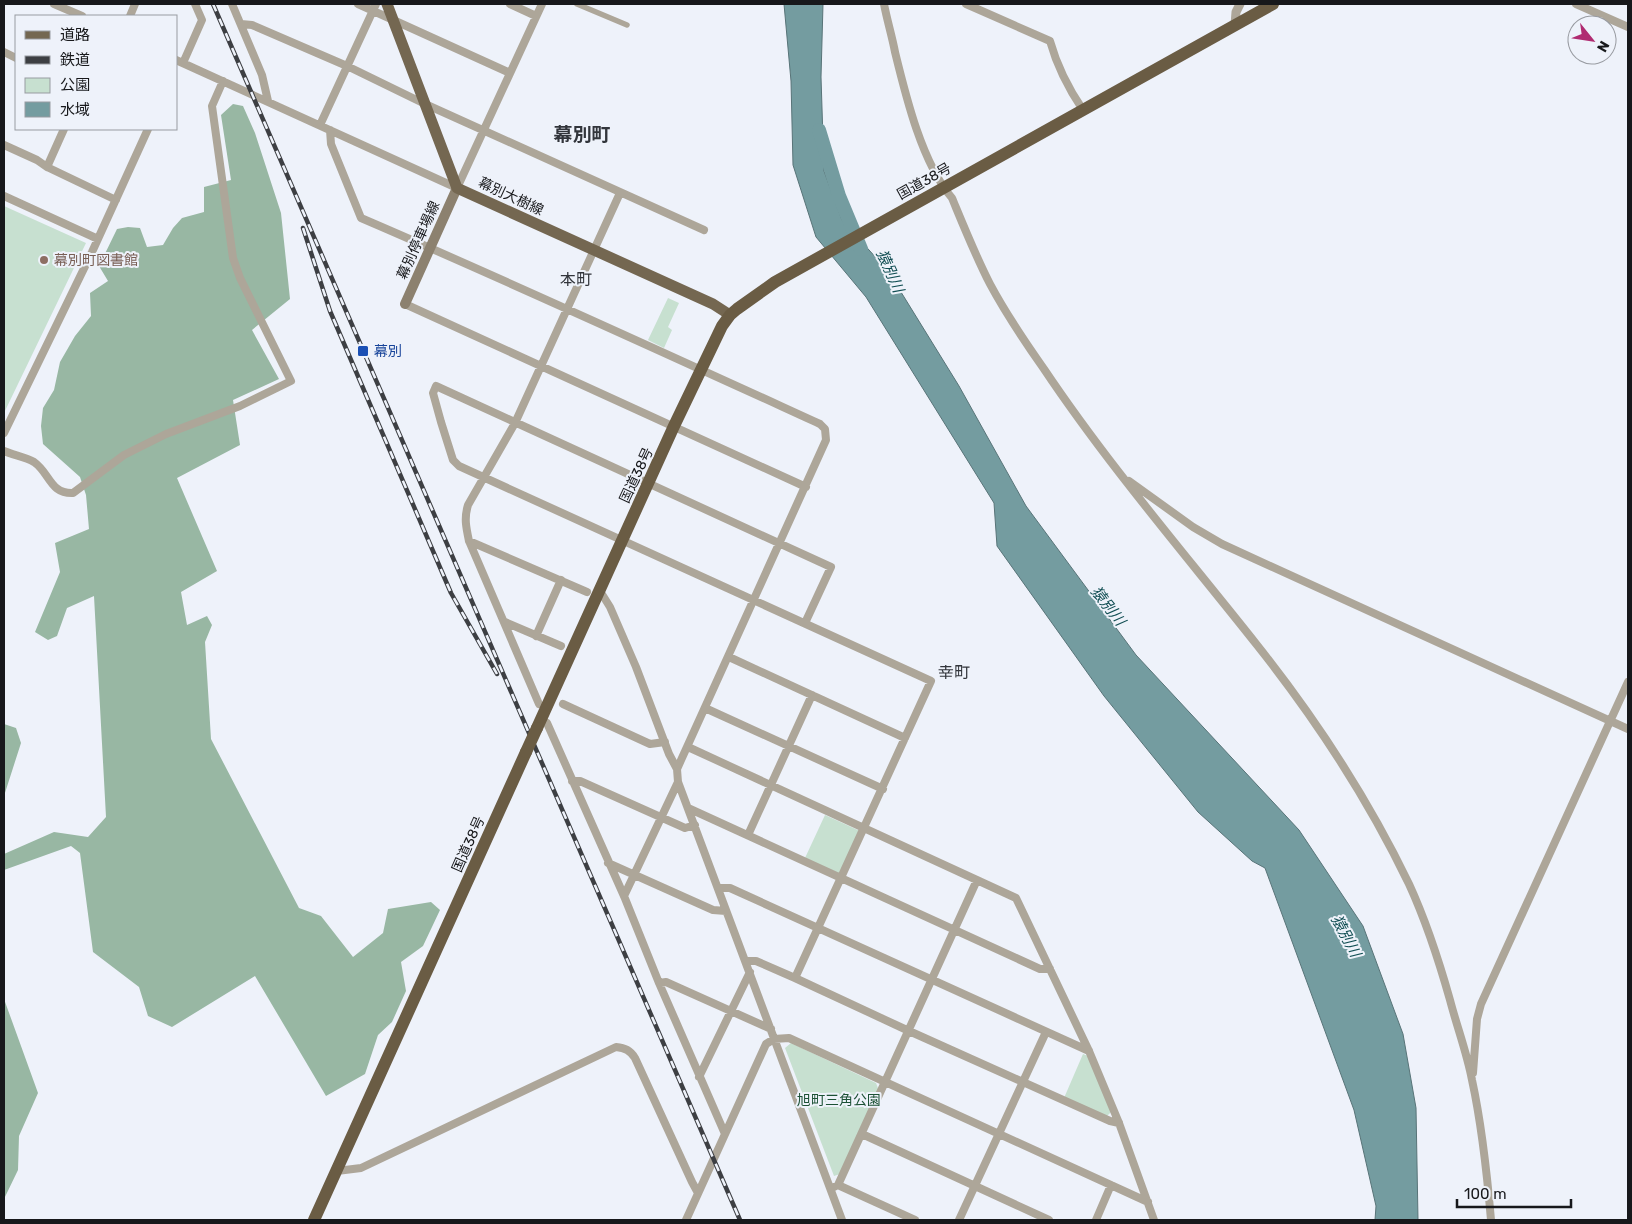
<svg xmlns="http://www.w3.org/2000/svg" width="1632" height="1224" viewBox="0 0 1632 1224" font-family="Rubik,'Noto Sans JP',sans-serif">
<style>
.green{fill:#c7e0d0}
.forest{fill:#98b7a3}
.water{fill:#749ca0;stroke:#587478}
.lines{fill:none;stroke-linecap:round;stroke-linejoin:round}
.river{stroke:#749ca0;stroke-width:14}
.pedestrian{stroke:#ada699;stroke-width:5.5}
.minor{stroke:#ada699;stroke-width:8}
.tertiary{stroke:#ada699;stroke-width:9}
.secondary{stroke:#8c816f;stroke-width:10}
.primary{stroke:#746751;stroke-width:11}
.trunk{stroke:#6a5c44;stroke-width:12}
.rail-casing{stroke:#3d3f43;stroke-width:4.5}
.rail{stroke:#eef2fa;stroke-width:2.5;stroke-dasharray:8;stroke-linecap:butt}
.trunk-bridge{stroke:#6a5c44;stroke-width:12}
.education-dot{fill:#8d6e63;stroke:#eef2fa;stroke-width:2}
.transit-dot{fill:#1a4fb4;stroke:#eef2fa;stroke-width:2}
.labels{text-anchor:middle;stroke-width:4;stroke-linejoin:round;paint-order:stroke}
.street-label{font-size:14px;fill:#17181b;stroke:#eef2fa}
.education-label{font-size:14px;fill:#785e54;stroke:#eef2fa;text-anchor:start}
.transit-label{font-size:14px;fill:#164399;stroke:#eef2fa;text-anchor:start}
.park-label{font-size:14px;fill:#1c5135;stroke:#eef2fa}
.water-label{font-size:15px;font-style:italic;fill:#114e53;stroke:#eef2fa}
.quarter-label{font-size:16px;fill:#32353b;stroke:#eef2fa}
.district-label{font-size:19px;font-weight:bold;fill:#32353b;stroke:#eef2fa}
</style>
<rect width="100%" height="100%" fill="#eef2fa"/>
<path class="green" d="M 4,206 L 86,243 L 4,413 Z
M 668,298 L 679,303 L 668,327 L 672,330 L 664,348 L 648,340 Z
M 825,815 L 860,831 L 840,874 L 805,858 Z
M 791,1043 L 876,1083 L 879,1091 L 840,1174 L 834,1176 L 785,1048 Z
M 1083,1054 L 1088,1056 L 1111,1112 L 1106,1117 L 1064,1098 Z"/>
<path class="forest" d="M 233,104 L 243,106 L 255,133 L 281,213 L 290,299 L 252,330 L 279,379 L 233,400 L 240,445 L 177,478 L 217,571 L 181,592 L 187,625 L 207,616 L 212,625 L 205,642 L 211,739 L 299,908 L 321,916 L 353,957 L 383,933 L 388,909 L 431,902 L 440,910 L 423,946 L 401,962 L 406,991 L 392,1022 L 378,1035 L 365,1074 L 326,1096 L 255,976 L 172,1027 L 148,1016 L 139,987 L 93,952 L 80,853 L 71,846 L 4,870 L 4,854 L 54,832 L 88,837 L 106,817 L 94,596 L 67,608 L 57,636 L 48,640 L 35,632 L 60,572 L 55,543 L 89,529 L 86,495 L 80,477 L 43,444 L 41,426 L 43,408 L 54,390 L 60,362 L 75,336 L 91,316 L 90,293 L 108,281 L 99,266 L 117,229 L 128,227 L 140,228 L 147,247 L 163,245 L 173,228 L 182,218 L 204,212 L 204,187 L 231,180 L 221,115 Z
M 4,724 L 16,728 L 21,743 L 4,796 Z
M 4,999 L 38,1093 L 19,1136 L 18,1170 L 4,1199 Z"/>
<path class="water" d="M 784,4 L 823,4 L 821,77 L 824,171 L 842,220 L 888,271 L 959,386 L 1026,506 L 1136,655 L 1299,830 L 1363,926 L 1403,1034 L 1416,1108 L 1418,1220 L 1375,1220 L 1376,1206 L 1354,1110 L 1265,868 L 1252,861 L 1198,812 L 1104,696 L 997,546 L 994,503 L 866,297 L 816,237 L 793,165 L 791,81 Z"/>
<g class="lines">
<path class="river" d="M 819,130 L 839,196 L 861,249"/>
<path class="pedestrian" d="M 577,4 L 627,25"/>
<path class="minor" d="M 54,4 L 82,16
M 232,4 L 262,75 L 268,101
M 358,4 L 510,73
M 510,4 L 536,16
M 884,4 C 887,20 892,36 895,52 C 906,97 922,163 952,198 C 964,227 976,257 990,284 C 1006,314 1025,342 1044,369 C 1109,466 1185,554 1257,645 C 1315,718 1368,799 1409,884 C 1426,921 1439,961 1450,1000 C 1457,1027 1467,1053 1472,1080 C 1482,1126 1487,1173 1491,1220
M 966,4 L 1050,41 C 1057,66 1068,88 1083,110
M 1576,4 L 1628,27
M 130,16 L 135,4
M 241,24 L 252,25 L 347,66 L 425,104 L 704,230
M 4,52 L 16,58
M 176,60 L 457,188 L 542,4
M 183,63 L 202,20 L 195,4
M 320,125 L 376,4
M 330,130 L 331,144 L 361,218 C 515,284 667,354 820,424 L 825,429 L 826,440 L 677,769
M 4,145 L 37,160 L 47,167 L 116,200
M 47,167 L 64,129
M 4,196 L 98,239
M 405,304 L 806,487
M 4,433 L 92,252 L 148,129
M 4,451 C 13,455 26,457 34,462 C 50,473 50,494 73,493 L 124,455 L 166,434 L 240,406 L 291,381 L 240,278 L 233,258 L 212,106 L 223,81
M 1129,481 L 1193,527 L 1222,544 L 1628,729
M 469,541 L 587,592
M 600,591 L 610,607 L 636,667 L 669,754 L 677,769 L 678,782 L 842,1220
M 505,622 L 561,646
M 536,636 L 561,580
M 729,657 L 905,738
M 539,704 L 469,541 C 466,527 464,518 468,505 L 515,423 L 620,193
M 563,704 L 650,744 L 665,742
M 705,708 L 883,789
M 547,723 L 624,896 L 659,983 L 725,1134
M 688,747 L 1016,898 L 1089,1051 L 1119,1123 L 1154,1220
M 572,781 L 580,781 L 685,828 L 695,825
M 688,808 L 1040,969 L 1050,969
M 748,835 L 812,695
M 608,863 L 713,910 L 726,911
M 718,888 L 730,888 L 1089,1051
M 624,896 L 678,782
M 746,961 L 756,961 L 795,978 L 909,1031 L 1110,1121 L 1119,1123
M 795,978 L 931,681 L 459,466 L 453,460 L 441,422 L 433,393 L 436,386 L 831,567 L 805,623
M 659,983 L 666,982 L 771,1029
M 1473,1073 L 1477,1019 L 1481,1004 L 1628,682
M 699,1077 L 750,972
M 862,1134 L 1049,1220
M 337,1171 L 361,1168 L 616,1047 C 625,1048 630,1050 635,1058 L 692,1182 L 698,1193
M 838,1185 L 977,880
M 834,1187 L 838,1185 L 915,1220
M 686,1220 L 766,1044 L 774,1039 L 789,1038 L 1148,1202
M 959,1220 L 1046,1032
M 1096,1220 L 1111,1185"/>
<path class="tertiary" d="M 1235,25 L 1236,12 L 1240,4"/>
<path class="secondary" d="M 405,304 L 457,188"/>
<path class="primary" d="M 387,4 L 457,188 L 713,304 L 730,315"/>
<path class="trunk" d="M 537,728 L 674,426 L 722,326 L 730,315 L 737,309 L 775,282 L 1273,4
M 314,1220 L 526,752"/>
<defs>
<path id="rail" d="M 213,4 L 740,1220
M 303,228 L 330,311 L 451,593 L 497,674"/>
</defs>
<use href="#rail" class="rail-casing"/>
<use href="#rail" class="rail"/>
<path class="trunk-bridge" d="M 526,752 L 537,728"/>
</g>
<circle class="education-dot" cx="44" cy="260" r="5"/>
<rect class="transit-dot" x="357" y="345" width="12" height="12" rx="2.5"/>
<g class="labels">
<g class="street-label">
<text transform="translate(924 181) rotate(-29)" y="5">国道38号</text>
<text transform="translate(511 196) rotate(25)" y="5">幕別大樹線</text>
<text transform="translate(418 240) rotate(-66)" y="5">幕別停車場線</text>
<text transform="translate(636 475) rotate(-65)" y="5">国道38号</text>
<text transform="translate(468 844) rotate(-66)" y="5">国道38号</text>
</g>
<g class="education-label">
<text x="54" y="265">幕別町図書館</text>
</g>
<g class="transit-label">
<text x="374" y="356">幕別</text>
</g>
<g class="park-label">
<text x="839" y="1105">旭町三角公園</text>
</g>
<g class="water-label">
<text transform="translate(890 271) rotate(66)" y="5">猿別川</text>
<text transform="translate(1108 606) rotate(52)" y="5">猿別川</text>
<text transform="translate(1346 936) rotate(62)" y="5">猿別川</text>
</g>
<g class="quarter-label">
<text x="576" y="285">本町</text>
<text x="954" y="678">幸町</text>
</g>
<g class="district-label">
<text x="582" y="141">幕別町</text>
</g>
</g>
<rect width="1632" height="1224" fill="none" stroke="#17181b" stroke-width="10"/>
<rect x="15" y="15" width="162" height="115" fill="#eef2fa" stroke="#989ba1"/>
<rect x="25" y="31" width="25" height="8" fill="#746751" stroke="#989ba1"/>
<text x="60" y="40" font-size="15" fill="#17181b">道路</text>
<rect x="25" y="56" width="25" height="8" fill="#3d3f43" stroke="#989ba1"/>
<text x="60" y="65" font-size="15" fill="#17181b">鉄道</text>
<rect x="25" y="78" width="25" height="15" fill="#c7e0d0" stroke="#989ba1"/>
<text x="60" y="90" font-size="15" fill="#17181b">公園</text>
<rect x="25" y="102" width="25" height="15" fill="#749ca0" stroke="#989ba1"/>
<text x="60" y="115" font-size="15" fill="#17181b">水域</text>
<g transform="translate(1592 40) rotate(120)"><circle r="24" fill="#eef2fa" stroke="#989ba1"/>
<path d="M0-4L9 19L0 12L-9 19Z" fill="#b02b71"/>
<text y="-8" font-size="14" font-weight="bold" text-anchor="middle" fill="#17181b">N</text>
</g>
<path d="M1457 1199v8h114v-8" fill="none" stroke="#17181b" stroke-width="2.5"/>
<text x="1464" y="1199" font-size="15" fill="#17181b" stroke="#eef2fa" stroke-width="4" paint-order="stroke">100 m</text>
</svg>
